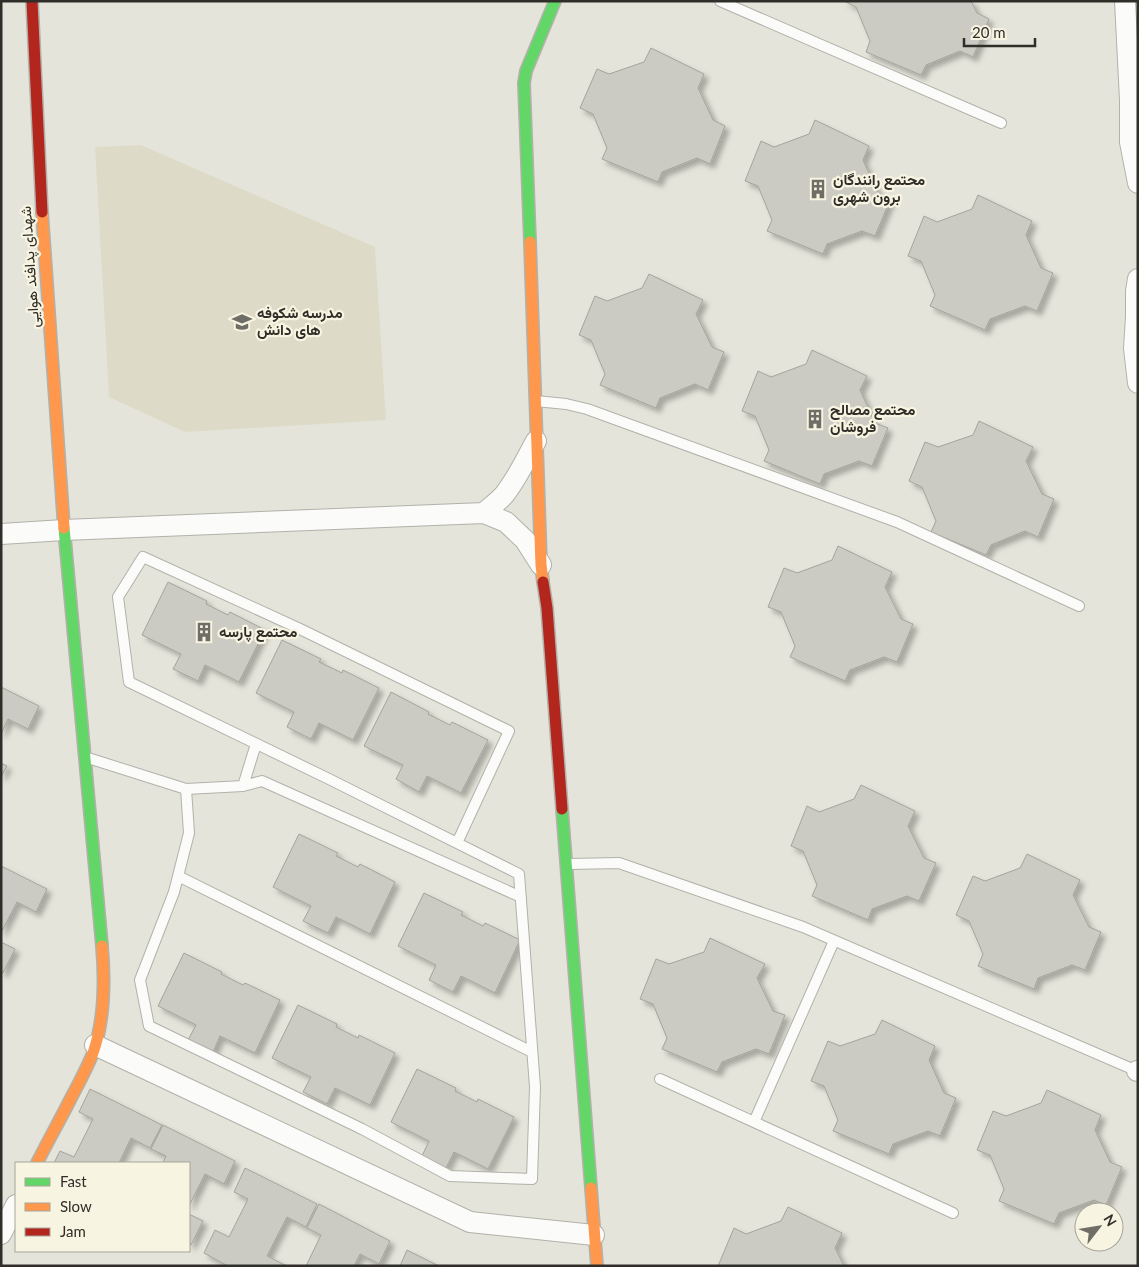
<svg xmlns="http://www.w3.org/2000/svg" width="1139" height="1267" viewBox="0 0 1139 1267" font-family="Lato,Vazirmatn,sans-serif">
<style>
.built{fill:#dddbc8}
.building{fill:#cccbc3;stroke:#a4a39b;filter:url(#shadow)}
.lines{fill:none;stroke-linecap:round;stroke-linejoin:round}
.lane-casing{stroke:#b2b1aa;stroke-width:12}
.street-casing{stroke:#b2b1aa;stroke-width:22}
.fast-casing{stroke:#b2b1aa;stroke-width:14}
.slow-casing{stroke:#b2b1aa;stroke-width:14}
.jam-casing{stroke:#b2b1aa;stroke-width:14}
.lane{stroke:#fbfbf9;stroke-width:10}
.street{stroke:#fbfbf9;stroke-width:20}
.fast{stroke:#63d668;stroke-width:11}
.slow{stroke:#ff974d;stroke-width:11}
.jam{stroke:#b3261e;stroke-width:11}
.labels{text-anchor:middle;stroke-width:4.5;stroke-linejoin:round;paint-order:stroke}
.poi-label{font-size:15px;font-weight:bold;fill:#302e28;stroke:#f7f4e2;text-anchor:start}
.street-label{font-size:15px;fill:#302e28;stroke:#f7f4e2}
</style>
<defs>
<filter id="shadow"><feDropShadow dx="4.5" dy="4.5" stdDeviation="2.5" flood-color="#0004"/></filter>
</defs>
<rect width="100%" height="100%" fill="#e5e4da"/>
<path class="built" d="M 141,145 L 375,247 L 386,420 L 185,432 L 109,397 L 95,147 Z"/>
<path class="building" d="M 844,1 L 971,1 L 977,13 L 989,19 L 973,57 L 960,51 L 926,65 L 921,75 L 866,52 L 870,41 L 856,7 Z
M 651,48 L 704,74 L 698,88 L 713,120 L 725,126 L 710,164 L 697,158 L 662,172 L 658,182 L 602,159 L 607,148 L 593,114 L 580,108 L 597,69 L 609,74 L 644,62 Z
M 815,120 L 869,146 L 863,160 L 878,193 L 891,198 L 875,236 L 862,231 L 827,244 L 823,254 L 767,231 L 772,220 L 758,186 L 745,181 L 761,141 L 774,147 L 809,134 Z
M 978,195 L 1032,221 L 1026,235 L 1041,268 L 1053,273 L 1037,311 L 1025,306 L 990,319 L 985,330 L 930,306 L 935,295 L 921,261 L 908,256 L 924,216 L 937,222 L 972,209 Z
M 649,274 L 703,300 L 696,314 L 712,347 L 724,352 L 708,390 L 695,384 L 660,398 L 656,408 L 600,385 L 605,374 L 591,340 L 579,335 L 595,296 L 607,301 L 642,288 Z
M 812,350 L 867,376 L 860,390 L 875,423 L 888,428 L 872,466 L 859,461 L 824,474 L 820,484 L 764,461 L 769,450 L 755,416 L 742,411 L 758,371 L 771,377 L 806,364 Z
M 979,421 L 1033,447 L 1026,461 L 1042,494 L 1054,499 L 1038,537 L 1025,531 L 991,545 L 986,555 L 931,532 L 936,521 L 922,487 L 909,481 L 925,442 L 938,447 L 973,435 Z
M 838,546 L 892,572 L 885,587 L 901,619 L 913,624 L 897,662 L 884,657 L 850,670 L 845,681 L 790,657 L 795,646 L 781,612 L 768,607 L 784,568 L 797,573 L 832,560 Z
M 168,582 L 207,601 L 206,604 L 228,615 L 230,612 L 265,630 L 239,682 L 205,665 L 198,681 L 173,669 L 181,654 L 142,635 Z
M 282,640 L 321,659 L 319,662 L 342,673 L 343,670 L 379,688 L 353,740 L 319,723 L 311,739 L 287,727 L 294,712 L 256,693 Z
M 1,687 L 39,706 L 28,729 L 8,719 L 1,734 Z
M 391,692 L 429,712 L 428,714 L 450,725 L 452,722 L 488,740 L 461,793 L 427,776 L 419,792 L 396,779 L 403,765 L 364,746 Z
M 1,763 L 7,766 L 1,777 Z
M 861,785 L 915,811 L 908,826 L 924,858 L 936,863 L 919,901 L 907,896 L 872,909 L 868,920 L 812,896 L 817,885 L 803,851 L 791,846 L 807,806 L 819,812 L 854,799 Z
M 299,834 L 338,853 L 336,856 L 358,867 L 360,864 L 395,882 L 370,934 L 336,917 L 328,933 L 303,921 L 311,906 L 273,887 Z
M 1027,854 L 1080,880 L 1073,895 L 1089,927 L 1101,932 L 1085,970 L 1072,965 L 1038,978 L 1034,989 L 978,966 L 983,954 L 969,921 L 956,915 L 973,876 L 985,881 L 1020,868 Z
M 1,866 L 47,889 L 36,912 L 17,902 L 1,933 Z
M 424,893 L 463,912 L 461,915 L 483,926 L 485,923 L 520,940 L 495,993 L 461,976 L 453,992 L 429,980 L 436,965 L 398,946 Z
M 710,938 L 765,964 L 757,978 L 773,1011 L 785,1015 L 769,1054 L 756,1049 L 722,1062 L 717,1072 L 662,1049 L 667,1038 L 653,1004 L 640,999 L 656,959 L 669,964 L 704,952 Z
M 1,942 L 15,949 L 3,973 L 1,972 Z
M 184,953 L 222,972 L 221,974 L 243,985 L 245,983 L 280,1000 L 255,1053 L 220,1036 L 213,1052 L 188,1040 L 196,1025 L 158,1006 Z
M 298,1005 L 337,1024 L 336,1027 L 358,1038 L 359,1035 L 395,1053 L 370,1105 L 335,1088 L 327,1104 L 303,1092 L 311,1077 L 272,1058 Z
M 882,1020 L 935,1046 L 929,1060 L 944,1093 L 956,1098 L 940,1136 L 928,1131 L 893,1144 L 889,1154 L 833,1131 L 838,1120 L 824,1086 L 811,1081 L 828,1041 L 840,1046 L 875,1034 Z
M 417,1069 L 456,1088 L 455,1091 L 477,1102 L 478,1099 L 514,1117 L 488,1169 L 454,1152 L 446,1168 L 422,1156 L 429,1141 L 391,1122 Z
M 90,1089 L 162,1125 L 150,1148 L 131,1138 L 119,1163 L 54,1163 L 60,1151 L 74,1157 L 93,1119 L 79,1112 Z
M 1047,1090 L 1101,1115 L 1095,1130 L 1110,1162 L 1122,1167 L 1106,1205 L 1094,1200 L 1059,1213 L 1054,1224 L 999,1201 L 1004,1189 L 990,1155 L 977,1150 L 993,1111 L 1006,1116 L 1041,1103 Z
M 163,1125 L 235,1161 L 224,1184 L 205,1174 L 189,1206 L 189,1163 L 163,1163 L 166,1156 L 151,1149 Z
M 245,1168 L 317,1204 L 306,1227 L 287,1217 L 267,1256 L 287,1266 L 228,1266 L 204,1253 L 215,1230 L 229,1237 L 248,1199 L 234,1192 Z
M 319,1204 L 390,1241 L 379,1264 L 360,1254 L 354,1266 L 306,1266 L 321,1235 L 307,1228 Z
M 788,1207 L 842,1233 L 835,1248 L 844,1266 L 718,1266 L 734,1228 L 746,1234 L 781,1221 Z
M 189,1214 L 203,1221 L 191,1245 L 189,1244 Z
M 407,1250 L 439,1266 L 400,1266 Z"/>
<g class="lines">
<defs>
<path id="lane" d="M 720,1 L 1001,123
M 536,401 L 566,404 L 587,409 L 897,522 L 1079,606
M 88,758 L 186,789 L 189,833 L 174,892 L 140,980 L 149,1026 L 362,1129 L 450,1176 L 532,1179 L 535,1087 L 519,874 L 329,779 L 129,682 L 118,597 L 143,557 L 298,628 L 509,731 L 457,843
M 243,786 L 256,744
M 186,789 L 243,786 L 262,781 L 521,897
M 569,864 L 619,863 L 803,927 L 1137,1071
M 178,876 L 532,1052
M 660,1079 L 953,1213
M 754,1122 L 834,941"/>
<path id="street" d="M 1125,1 L 1130,100 L 1130,142 L 1138,183
M 1138,279 L 1136,291 L 1136,317 L 1134,348 L 1138,383
M 484,513 C 490,507 498,502 504,495 C 517,479 526,459 536,441
M 1,534 L 64,530 L 484,513 L 506,522 L 525,540 L 541,565
M 95,1045 L 470,1222 L 594,1235
M 1137,1071 L 1138,1071
M 1,1234 L 16,1205"/>
<path id="fast" d="M 530,242 L 524,83 L 526,71 L 555,1
M 64,528 L 102,946
M 562,809 L 591,1188"/>
<path id="slow" d="M 42,212 L 64,528
M 530,242 L 541,565 L 543,582
M 37,1163 C 48,1141 60,1120 71,1098 C 79,1083 87,1068 93,1053 C 105,1019 105,981 102,946
M 591,1188 L 597,1266"/>
<path id="jam" d="M 32,1 L 42,212
M 543,582 L 547,608 L 562,809"/>
</defs>
<use href="#lane" class="lane-casing"/>
<use href="#street" class="street-casing"/>
<use href="#fast" class="fast-casing"/>
<use href="#slow" class="slow-casing"/>
<use href="#jam" class="jam-casing"/>
<use href="#lane" class="lane"/>
<use href="#street" class="street"/>
<use href="#fast" class="fast"/>
<use href="#slow" class="slow"/>
<use href="#jam" class="jam"/>
</g>
<defs>
<symbol id="building-bare" viewBox="-9 -9 18 18"><path d="M-4-6H4V6H1V3H-1V6H-4ZM-2.5-4.3h1.7v1.8h-1.7ZM.8-4.3h1.7v1.8H.8ZM-2.5-1h1.7V.8h-1.7ZM.8-1h1.7V.8H.8Z" fill="#6f6e66" stroke="#f7f4e2" stroke-width="2.5" paint-order="stroke"/></symbol>
<symbol id="school-bare" viewBox="-9 -9 18 18"><path d="M0-5L7-2L0 1L-7-2ZM-4 1L0 2.5L4 1V4Q0 6-4 4Z" fill="#6f6e66" stroke="#f7f4e2" stroke-width="2.5" paint-order="stroke"/></symbol>
</defs>
<g fill-rule="evenodd">
<use href="#building-bare" x="804" y="175" width="28" height="28"/>
<use href="#school-bare" x="228" y="308" width="28" height="28"/>
<use href="#building-bare" x="801" y="405" width="28" height="28"/>
<use href="#building-bare" x="190" y="618" width="28" height="28"/>
</g>
<g class="labels">
<g class="poi-label">
<text x="833" y="185">محتمع رانندگان<tspan x="833" dy="17">برون شهری</tspan></text>
<text x="257" y="318">مدرسه شکوفه<tspan x="257" dy="17">های دانش</tspan></text>
<text x="830" y="415">محتمع مصالح<tspan x="830" dy="17">فروشان</tspan></text>
<text x="219" y="637">محتمع پارسه</text>
</g>
<g class="street-label">
<text transform="translate(30 267) rotate(-94)" y="5">شهدای پدافند هوایی</text>
</g>
</g>
<rect width="1139" height="1267" fill="none" stroke="#302e28" stroke-width="5"/>
<rect x="15" y="1162" width="175" height="90" fill="#f7f4e2" stroke="#a7a598"/>
<rect x="25" y="1178" width="25" height="8" fill="#63d668" stroke="#a7a598"/>
<text x="60" y="1187" font-size="15" fill="#302e28">Fast</text>
<rect x="25" y="1203" width="25" height="8" fill="#ff974d" stroke="#a7a598"/>
<text x="60" y="1212" font-size="15" fill="#302e28">Slow</text>
<rect x="25" y="1228" width="25" height="8" fill="#b3261e" stroke="#a7a598"/>
<text x="60" y="1237" font-size="15" fill="#302e28">Jam</text>
<g transform="translate(1099 1227) rotate(59)"><circle r="24" fill="#f7f4e2" stroke="#a7a598"/>
<path d="M0-4L9 19L0 12L-9 19Z" fill="#6f6e66"/>
<text y="-8" font-size="14" font-weight="bold" text-anchor="middle" fill="#302e28">N</text>
</g>
<path d="M964 38v8h71v-8" fill="none" stroke="#302e28" stroke-width="2.5"/>
<text x="972" y="38" font-size="15" fill="#302e28" stroke="#f7f4e2" stroke-width="4" paint-order="stroke">20 m</text>
</svg>
